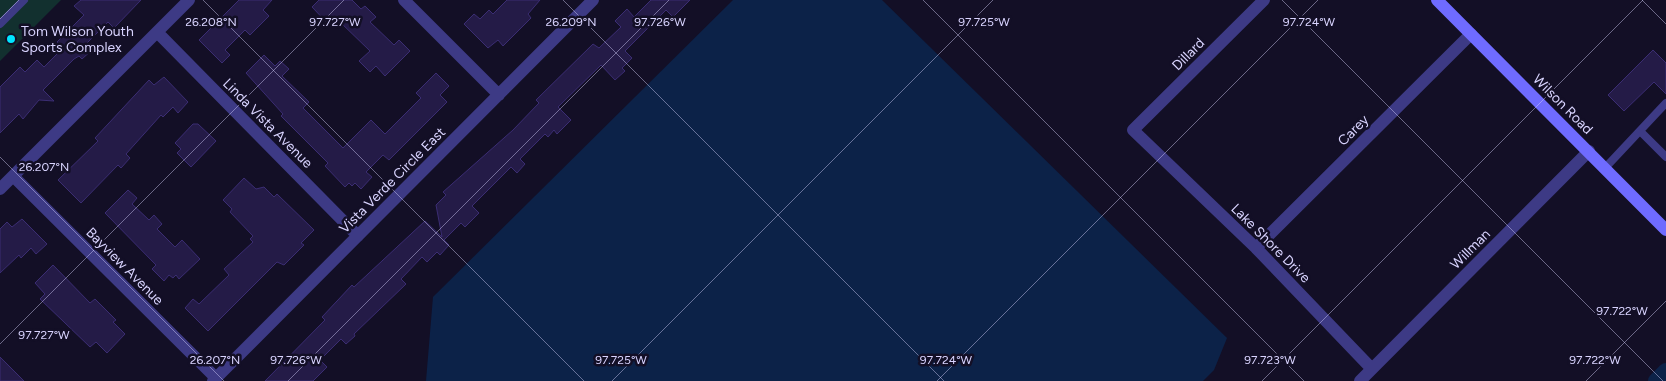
<svg xmlns="http://www.w3.org/2000/svg" width="1666" height="381" viewBox="0 0 1666 381" font-family="Figtree,sans-serif">
<style>
.green{fill:#12302f}
.water{fill:#0c2248}
.lines{fill:none;stroke-linecap:round;stroke-linejoin:round}
.canal{stroke:#0c2248;stroke-width:16}
.building{fill:#241b47;stroke:#3b2d73}
.lane{stroke:#3d3a85;stroke-width:8}
.street{stroke:#3d3a85;stroke-width:12}
.secondary{stroke:#6f6bff;stroke-width:12}
.ticks{fill:none;stroke:#d9d4ff;stroke-width:1;stroke-opacity:0.45}
.poi-dot{fill:#00e5ff;stroke:#130f26;stroke-width:2}
.labels{text-anchor:middle;stroke-width:5;stroke-linejoin:round;paint-order:stroke}
.poi-label{font-size:14px;fill:#d9d4ff;stroke:#130f26;text-anchor:start}
.street-label{font-size:14px;fill:#d9d4ff;stroke:#130f26}
.ticks-label{font-size:12px;text-anchor:middle;fill:#d9d4ff;stroke:#130f26;stroke-width:5;stroke-linejoin:round;paint-order:stroke}
</style>
<rect width="100%" height="100%" fill="#130f26"/>
<path class="green" d="M 0,0 L 61,0 L 0,61 Z"/>
<path class="water" d="M 733,0 L 882,0 L 1227,338 L 1214,370 L 1203,381 L 426,381 L 433,297 Z"/>
<g class="lines">
<path class="canal" d="M 1656,381 L 1666,371"/>
</g>
<path class="building" d="M 81,0 L 141,0 L 114,28 L 108,22 L 87,43 L 93,49 L 82,59 L 79,56 L 74,59 L 43,90 L 54,101 L 39,100 L 23,119 L 19,114 L 0,133 L 0,87 L 20,67 L 25,72 L 37,60 L 44,67 L 63,48 L 57,42 L 84,15 L 74,6 Z
M 239,0 L 272,0 L 263,10 L 269,16 L 250,35 L 245,30 L 225,50 L 230,55 L 222,63 L 199,40 Z
M 319,0 L 352,0 L 361,9 L 365,6 L 376,17 L 370,22 L 394,45 L 399,40 L 410,51 L 385,76 L 376,66 L 370,72 L 359,61 L 370,51 L 338,20 L 331,27 L 312,7 Z
M 507,0 L 540,0 L 528,14 L 531,18 L 503,46 L 498,40 L 488,48 L 464,24 L 474,14 L 480,19 L 489,10 L 493,14 Z
M 651,0 L 690,0 L 673,17 L 666,10 L 625,51 L 632,58 L 622,68 L 625,71 L 615,80 L 601,65 L 558,107 L 571,120 L 557,134 L 554,130 L 548,137 L 545,134 L 520,159 L 525,164 L 517,173 L 511,167 L 472,206 L 479,213 L 465,227 L 461,223 L 444,240 L 449,245 L 440,255 L 437,252 L 427,262 L 422,257 L 401,279 L 406,284 L 354,334 L 355,336 L 346,344 L 341,339 L 320,360 L 327,367 L 313,381 L 265,381 L 325,320 L 322,317 L 352,285 L 354,287 L 425,221 L 442,237 L 436,205 L 446,195 L 443,192 L 513,130 L 539,103 L 536,100 L 593,44 L 599,48 L 621,27 L 615,21 L 627,9 L 634,17 Z
M 1653,50 L 1666,63 L 1666,94 L 1654,82 L 1624,111 L 1608,95 Z
M 264,55 L 275,66 L 280,61 L 289,69 L 282,76 L 309,102 L 303,108 L 343,148 L 371,120 L 385,134 L 421,98 L 416,93 L 436,73 L 449,86 L 440,95 L 447,102 L 389,160 L 383,155 L 366,172 L 372,177 L 361,189 L 355,183 L 352,186 L 349,183 L 345,187 L 325,166 L 328,163 L 281,116 L 283,114 L 246,73 Z
M 164,77 L 188,102 L 178,113 L 173,107 L 163,117 L 161,115 L 126,154 L 130,158 L 121,168 L 118,165 L 81,203 L 58,180 L 98,141 L 95,138 L 149,80 L 154,85 Z
M 193,124 L 198,124 L 216,141 L 191,167 L 177,153 L 181,149 L 175,143 Z
M 244,178 L 256,189 L 264,187 L 274,197 L 277,194 L 314,230 L 301,243 L 304,245 L 284,265 L 277,262 L 208,331 L 185,308 L 193,299 L 199,304 L 229,275 L 224,269 L 253,242 L 250,239 L 253,236 L 230,212 L 232,209 L 223,200 Z
M 128,190 L 137,198 L 132,204 L 149,220 L 154,215 L 162,224 L 157,229 L 175,247 L 182,240 L 200,259 L 179,279 L 176,275 L 173,278 L 169,275 L 164,281 L 152,269 L 156,265 L 105,213 Z
M 22,219 L 47,244 L 36,254 L 31,248 L 21,258 L 19,255 L 0,273 L 0,229 L 7,222 L 12,227 Z
M 53,265 L 90,303 L 95,299 L 116,320 L 113,322 L 125,334 L 107,353 L 96,342 L 90,347 L 40,299 L 45,294 L 35,283 Z
M 0,357 L 24,381 L 0,381 Z"/>
<g class="lines">
<path class="lane" d="M 0,24 L 24,0
M 1640,131 L 1666,157
M 1605,168 L 1666,103"/>
<path class="street" d="M 404,0 L 499,95
M 1264,0 L 1133,130 L 1256,248 L 1372,369
M 157,32 L 358,236
M 13,176 L 216,378
M 0,189 L 189,0
M 1256,248 L 1471,34
M 213,381 L 593,0
M 1360,381 L 1589,151"/>
<path class="secondary" d="M 1437,0 L 1666,230"/>
</g>
<path class="ticks" d="M 203,0 L 584,381M 563,0 L 944,381M 923,0 L 1304,381M 1282,0 L 1663,381M 1642,0 L 1666,24M 0,19 L 19,0M 0,157 L 224,381M 0,344 L 344,0M 288,381 L 669,0M 612,381 L 993,0M 937,381 L 1318,0M 1262,381 L 1643,0M 1586,381 L 1666,301"/>
<circle class="poi-dot" cx="11" cy="39" r="5"/>
<g class="labels">
<g class="poi-label">
<text x="21" y="36">Tom Wilson Youth<tspan x="21" dy="16">Sports Complex</tspan></text>
</g>
<g class="street-label">
<text transform="translate(1188 54) rotate(-45)" y="5">Dillard</text>
<text transform="translate(1563 104) rotate(45)" y="5">Wilson Road</text>
<text transform="translate(268 123) rotate(45)" y="5">Linda Vista Avenue</text>
<text transform="translate(1353 130) rotate(-45)" y="5">Carey</text>
<text transform="translate(392 180) rotate(-45)" y="5">Vista Verde Circle East</text>
<text transform="translate(1271 243) rotate(45)" y="5">Lake Shore Drive</text>
<text transform="translate(1470 249) rotate(-45)" y="5">Willman</text>
<text transform="translate(125 266) rotate(45)" y="5">Bayview Avenue</text>
</g>
</g>
<g class="ticks-label">
<text x="211" y="26">26.208°N</text>
<text x="335" y="26">97.727°W</text>
<text x="571" y="26">26.209°N</text>
<text x="660" y="26">97.726°W</text>
<text x="984" y="26">97.725°W</text>
<text x="1309" y="26">97.724°W</text>
<text x="44" y="171">26.207°N</text>
<text x="1622" y="315">97.722°W</text>
<text x="44" y="339">97.727°W</text>
<text x="215" y="364">26.207°N</text>
<text x="296" y="364">97.726°W</text>
<text x="621" y="364">97.725°W</text>
<text x="946" y="364">97.724°W</text>
<text x="1270" y="364">97.723°W</text>
<text x="1595" y="364">97.722°W</text>
</g>
</svg>
